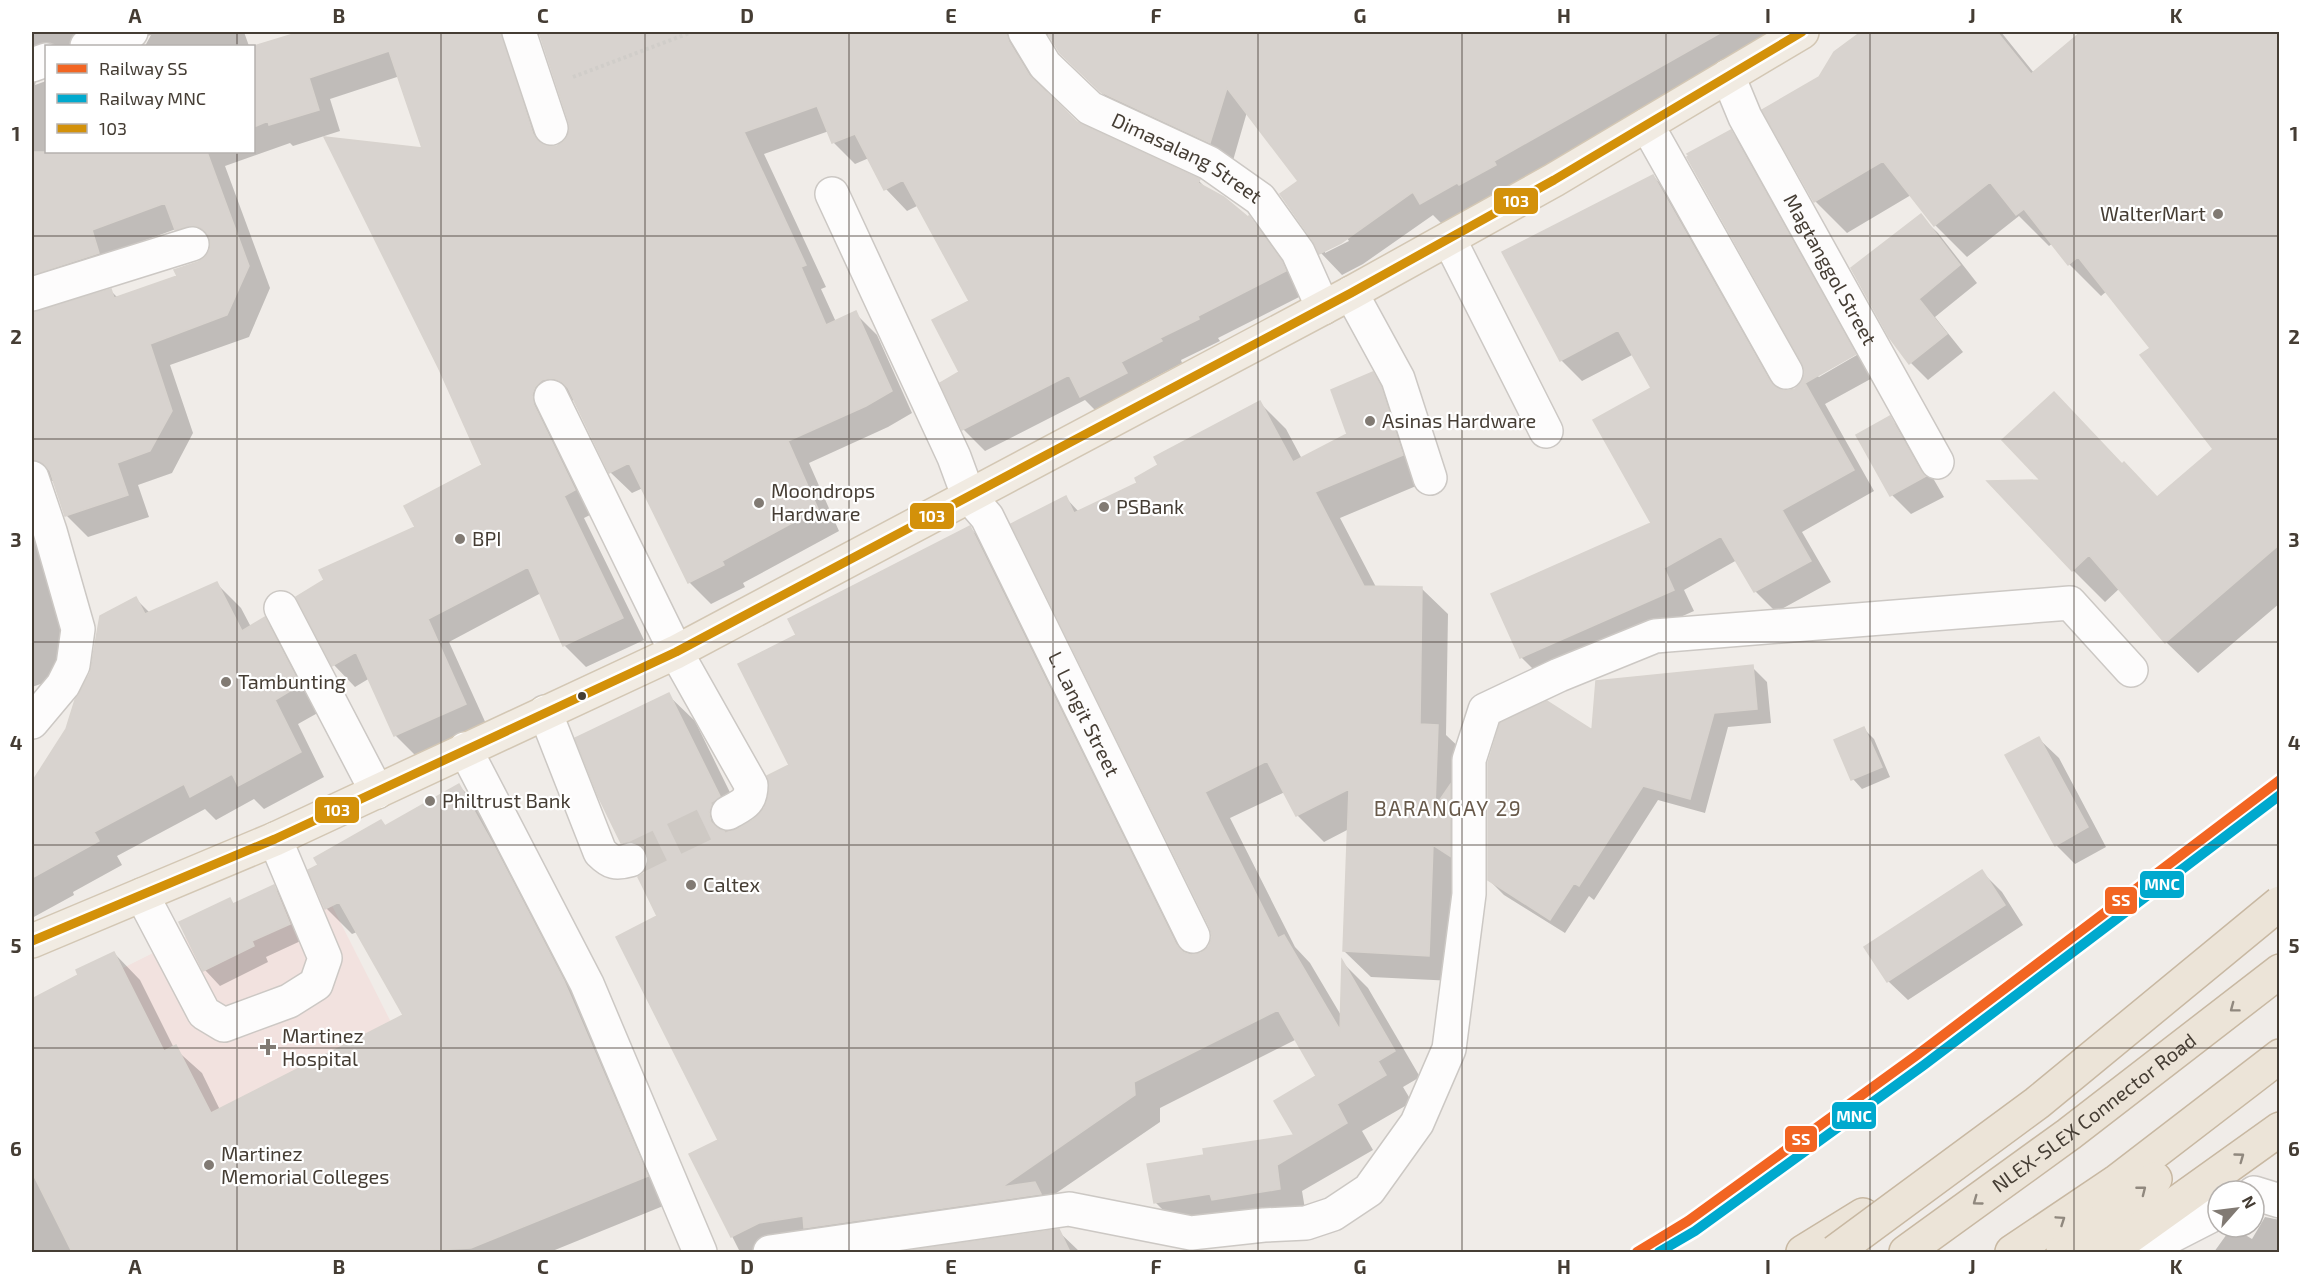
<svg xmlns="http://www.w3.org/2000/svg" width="2311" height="1284" viewBox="0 0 2311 1284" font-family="'Exo 2',sans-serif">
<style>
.medical{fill:#f2e2df}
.shadow{fill:#0003;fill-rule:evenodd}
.building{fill:#d8d3cf;stroke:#d8d3ce;stroke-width:1.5}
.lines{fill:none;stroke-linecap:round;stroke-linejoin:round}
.minor-tunnel{stroke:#cec9c4;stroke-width:33;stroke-dasharray:33 16;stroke-linecap:butt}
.minor-casing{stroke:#ccc8c4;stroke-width:36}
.major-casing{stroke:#d3c7b4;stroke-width:36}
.highway-casing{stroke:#c8b8a2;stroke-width:36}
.path{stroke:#d0cdc9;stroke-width:4;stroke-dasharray:3 3;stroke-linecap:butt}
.minor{stroke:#fdfcfc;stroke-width:33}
.major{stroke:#f1ebe2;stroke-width:33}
.highway{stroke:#ece4d8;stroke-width:33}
.highway-bridge-casing{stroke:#c8b8a2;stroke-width:36;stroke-linecap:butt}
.highway-bridge{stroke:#ece4d8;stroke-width:33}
.bus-1-casing{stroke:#fff;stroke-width:14}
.bus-1{stroke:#d3910a;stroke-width:9}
.rail-1-casing{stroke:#fff;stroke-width:15}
.rail-2-casing{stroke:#fff;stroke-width:15}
.rail-1{stroke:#f26522;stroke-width:10}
.rail-2{stroke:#00a9ce;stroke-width:10}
.oneway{stroke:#90887e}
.grid{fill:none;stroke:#453d34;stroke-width:1.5;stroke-opacity:0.55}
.poi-dot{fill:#817a73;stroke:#fff;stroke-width:2}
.bus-dot{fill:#453d34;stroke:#fff;stroke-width:2}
.labels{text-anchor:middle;stroke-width:4.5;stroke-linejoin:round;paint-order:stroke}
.street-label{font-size:20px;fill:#453d34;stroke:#fff}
.poi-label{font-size:20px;fill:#453d34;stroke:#fff;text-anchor:start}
.neighbourhood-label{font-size:21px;letter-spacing:1.5px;fill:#685a4b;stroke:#fff}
.line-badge{stroke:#fff;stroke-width:2}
.badge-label{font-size:16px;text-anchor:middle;font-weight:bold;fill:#fff}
.neatline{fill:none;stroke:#453d34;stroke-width:2}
.grid-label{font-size:20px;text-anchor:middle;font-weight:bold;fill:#453d34}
</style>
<rect width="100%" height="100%" fill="#f0ece8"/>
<path class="medical" d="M 315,872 L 437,1113 L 221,1221 L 99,980 Z"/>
<path class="shadow" d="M 32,32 L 244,32 L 249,46 L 145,46 L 151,35 L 113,46 L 46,46 L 35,85 L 46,81 L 46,152 L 254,152 L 254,48 L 305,32 L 1772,32 L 1721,61 L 1723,65 L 1443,225 L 1433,215 L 1363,264 L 1342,275 L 1321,253 L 1300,182 L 1247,112 L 1232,164 L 1124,114 L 1083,75 L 1051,35 L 1038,37 L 1030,65 L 1052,100 L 1076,123 L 1199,181 L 1208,190 L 1249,218 L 1271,240 L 1307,293 L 1218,338 L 1220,341 L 1181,360 L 1182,363 L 1142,384 L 1148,395 L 1103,418 L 1085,400 L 985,451 L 963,429 L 942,384 L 961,373 L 971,302 L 919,205 L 907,211 L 886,189 L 869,158 L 855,164 L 833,142 L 829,131 L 764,154 L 826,287 L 821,289 L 836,322 L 855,313 L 877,335 L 912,413 L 888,427 L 809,463 L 839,531 L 743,583 L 745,587 L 711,604 L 689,582 L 643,488 L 632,493 L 610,472 L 575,400 L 565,401 L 596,512 L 584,518 L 644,640 L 586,667 L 564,645 L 541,593 L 449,642 L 487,726 L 417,757 L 395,735 L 370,678 L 355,687 L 334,665 L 298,598 L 418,528 L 484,465 L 424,150 L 400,76 L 330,99 L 340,131 L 293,146 L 290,143 L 225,166 L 270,288 L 249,337 L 170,365 L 193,433 L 172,473 L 138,485 L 149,517 L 88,537 L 66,515 L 54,481 L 49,481 L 78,671 L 32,687 ZM 536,35 L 541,35 L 570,122 L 571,131 L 567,141 L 557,147 L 551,148 L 522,60 ZM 176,229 L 198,251 L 212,248 L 207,257 L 179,277 L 118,298 L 111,291 L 35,314 L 39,303 L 113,252 ZM 1347,238 L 1349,241 L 1325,253 L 1325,250 Z
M 1864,32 L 1873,32 L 1877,35 L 1881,32 L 2001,32 L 2034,73 L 2083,32 L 2280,32 L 2280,603 L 2198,673 L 2166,642 L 2120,588 L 2105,602 L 2073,570 L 2043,482 L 2123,466 L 2158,498 L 2215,449 L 2152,348 L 2107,291 L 2101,296 L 2069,264 L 2053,243 L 2049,246 L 2019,216 L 1967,257 L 1935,225 L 1911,195 L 1847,233 L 1815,201 L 1820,78 L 1835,53 Z
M 1730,132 L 1751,153 L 1861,349 L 1816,375 L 1819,377 L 1862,352 L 1876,376 L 1825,404 L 1874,491 L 1802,532 L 1831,582 L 1776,612 L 1755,591 L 1737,560 L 1684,590 L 1694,611 L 1542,678 L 1521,657 L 1653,524 L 1653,388 L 1634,354 L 1582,381 L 1561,360 L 1653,176 L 1674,198 L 1783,391 L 1795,390 L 1804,382 L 1806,372 Z
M 1920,216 L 1938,233 L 1977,283 L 1935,317 L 1963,352 L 1928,380 L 1911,363 Z
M 1372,374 L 1399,400 L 1428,481 L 1340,518 L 1376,587 L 1421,588 L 1448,614 L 1446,735 L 1464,752 L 1454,981 L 1371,977 L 1344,951 L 1349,829 L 1324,842 L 1297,815 L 1285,792 L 1230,818 L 1295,947 L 1310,963 L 1342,1017 L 1344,964 L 1368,988 L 1420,1077 L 1403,1087 L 1412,1102 L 1362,1131 L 1373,1150 L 1302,1191 L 1306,1215 L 1181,1228 L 1155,1202 L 1206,1156 L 1296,1136 L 1318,1077 L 1297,1039 L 1160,1108 L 1160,1122 L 1049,1198 L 840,1252 L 740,1252 L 691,1155 L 720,1141 L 659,917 L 645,874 L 648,868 L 622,842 L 668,695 L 695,721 L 745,823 L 739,828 L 754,821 L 765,809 L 791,766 L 798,636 L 970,528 L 996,554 L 1194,956 L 1201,954 L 1210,947 L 1213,937 L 1065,497 L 1079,512 L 1139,483 L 1260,403 L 1286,429 L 1302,459 L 1349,435 Z
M 1889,418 L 1909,437 L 1944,497 L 1911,514 L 1892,495 Z
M 217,584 L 241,608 L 251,627 L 264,619 L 288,643 L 323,710 L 298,724 L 324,777 L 264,809 L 254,799 L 216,820 L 205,809 L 117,856 L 122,865 L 73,892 L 74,895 L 32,918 L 32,785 L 67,730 L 136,599 L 151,614 Z
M 1752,667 L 1767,682 L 1771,723 L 1728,727 L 1705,813 L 1658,800 L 1594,900 L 1589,896 L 1565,933 L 1504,895 L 1489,880 L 1593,732 Z
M 1864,729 L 1874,739 L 1890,777 L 1862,789 L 1853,779 Z
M 2039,739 L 2059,758 L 2106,847 L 2075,864 L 2056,845 Z
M 459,786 L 485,812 L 520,874 L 673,1202 L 550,1252 L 32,1252 L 32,1028 L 36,1026 L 32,1017 L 32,1001 L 80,976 L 114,953 L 140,980 L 174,1048 L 202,1073 L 220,1110 L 405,1016 L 357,932 L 352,934 L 326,908 L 386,827 Z
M 1982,872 L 2002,892 L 2023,925 L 1908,1000 L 1888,981 Z
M 274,887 L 289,902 L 305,939 L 266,957 L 268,962 L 220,986 L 205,970 L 230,900 L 235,905 Z
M 2265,1217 L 2280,1220 L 2280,1252 L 2214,1252 L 2232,1227 L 2252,1239 Z
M 1058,1231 L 1080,1252 L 909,1252 Z"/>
<path class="building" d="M 300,32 L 501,32 L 533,134 L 539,142 L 548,146 L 557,146 L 565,140 L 569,131 L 569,123 L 539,32 L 1006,32 L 1009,42 L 1029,75 L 1077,122 L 1200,179 L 1198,183 L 1224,197 L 1248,217 L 1249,216 L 1282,261 L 1286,271 L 1198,316 L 1199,319 L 1160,338 L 1162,341 L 1121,362 L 1127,373 L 1080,397 L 1069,375 L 962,430 L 940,383 L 959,372 L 932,320 L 969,301 L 903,180 L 884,190 L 855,134 L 832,143 L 817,106 L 744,132 L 806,265 L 801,267 L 826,325 L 856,311 L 892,391 L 866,406 L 788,441 L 818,509 L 722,561 L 724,565 L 688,583 L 629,463 L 609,473 L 568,388 L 562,382 L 553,378 L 542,380 L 535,387 L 532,395 L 534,405 L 575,490 L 564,496 L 623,618 L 563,646 L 528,567 L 428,619 L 466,704 L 394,736 L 356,652 L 332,666 L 296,597 L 324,580 L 319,570 L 415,527 L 404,506 L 482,465 L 439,369 L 324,137 L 422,148 L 389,51 L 309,78 L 319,110 L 269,125 L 268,121 L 254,127 L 254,46 Z
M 1047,32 L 1722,32 L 1494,161 L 1496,165 L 1459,185 L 1457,183 L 1420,204 L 1413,192 L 1341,243 L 1319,254 L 1313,241 L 1280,194 L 1298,181 L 1227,88 L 1210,143 L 1101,92 L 1060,53 Z
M 1861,32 L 1997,32 L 2031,74 L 2081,32 L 2280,32 L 2280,544 L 2165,643 L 2089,555 L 2072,571 L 1987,481 L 2040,480 L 2002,440 L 2054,392 L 2122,464 L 2124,462 L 2157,497 L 2213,449 L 2140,355 L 2150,348 L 2078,257 L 2068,265 L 2024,209 L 2016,215 L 1990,182 L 1934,226 L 1883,161 L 1814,202 L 1762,110 L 1819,77 L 1834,52 Z
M 1731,130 L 1856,354 L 1805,383 L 1854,470 L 1782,510 L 1811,561 L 1754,592 L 1721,536 L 1664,568 L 1674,590 L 1520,658 L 1491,594 L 1651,523 L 1593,420 L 1651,388 L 1618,330 L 1560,361 L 1502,252 L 1653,175 L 1770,381 L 1777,388 L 1786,391 L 1795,389 L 1802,381 L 1805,372 L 1802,363 L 1687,157 L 1689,156 L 1687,154 Z
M 32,152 L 207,152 L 249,266 L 227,315 L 150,344 L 172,411 L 150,451 L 117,463 L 128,495 L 65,516 L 50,471 L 44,464 L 32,460 L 32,312 L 111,289 L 114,298 L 177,276 L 174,270 L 198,262 L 206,256 L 210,249 L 210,239 L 205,231 L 197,226 L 175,230 L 165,203 L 92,230 L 99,253 L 32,275 Z
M 1921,214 L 1960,265 L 1919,299 L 1947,334 L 1909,364 L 1889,337 L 1851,268 Z
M 1373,372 L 1381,386 L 1403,455 L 1315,492 L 1364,586 L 1422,587 L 1420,724 L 1438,725 L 1435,807 L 1450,785 L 1450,856 L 1433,845 L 1429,956 L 1343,951 L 1349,789 L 1296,816 L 1267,761 L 1205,792 L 1278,938 L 1284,935 L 1340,1030 L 1342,960 L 1395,1051 L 1378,1061 L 1386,1075 L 1337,1104 L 1347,1123 L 1277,1165 L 1280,1189 L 1212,1200 L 1210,1194 L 1154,1203 L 1147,1164 L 1204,1155 L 1203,1149 L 1294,1135 L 1274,1101 L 1316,1076 L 1278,1010 L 1134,1082 L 1135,1095 L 1002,1187 L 1035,1182 L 1041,1194 L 804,1228 L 803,1216 L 759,1223 L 731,1237 L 689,1154 L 718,1140 L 616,937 L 657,916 L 638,877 L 644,873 L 648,866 L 648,855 L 643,846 L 636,842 L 621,843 L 598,796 L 575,738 L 669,693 L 720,796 L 712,804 L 709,812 L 711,822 L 719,829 L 728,832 L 737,829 L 753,820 L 764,808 L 769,793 L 767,776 L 789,765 L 738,664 L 796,635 L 788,619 L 970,526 L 1176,944 L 1183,952 L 1191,955 L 1201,953 L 1209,946 L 1212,937 L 1210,928 L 1011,524 L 1066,496 L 1074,513 L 1137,483 L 1135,478 L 1158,465 L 1154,457 L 1260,401 L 1293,462 L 1347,434 L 1331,390 Z
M 1890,416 L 1921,471 L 1926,476 L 1890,496 L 1856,435 Z
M 217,582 L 242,631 L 265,617 L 300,685 L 275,700 L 301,752 L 238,786 L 232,774 L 190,797 L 184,784 L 94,832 L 99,841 L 32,878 L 32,782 L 66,729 L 75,700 L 90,673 L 100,616 L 136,597 L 145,614 Z
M 1753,665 L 1757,709 L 1714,713 L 1690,799 L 1643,786 L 1579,886 L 1574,883 L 1550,920 L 1488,880 L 1488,763 L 1500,723 L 1547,701 L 1592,730 L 1596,681 Z
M 1864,727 L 1882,767 L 1851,780 L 1834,740 Z
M 2039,737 L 2088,827 L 2055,846 L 2005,755 Z
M 459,784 L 494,846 L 564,981 L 648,1176 L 471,1248 L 397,1252 L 72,1252 L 32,1172 L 32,999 L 78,975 L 76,970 L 114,952 L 164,1051 L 176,1045 L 211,1113 L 403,1015 L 339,902 L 325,909 L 308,870 L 318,865 L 314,858 L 381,820 L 385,826 Z
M 1982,870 L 2005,905 L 1887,982 L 1864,947 Z
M 274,885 L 290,924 L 252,941 L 254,946 L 203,971 L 179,922 L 230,898 L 233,904 Z
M 1059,1229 L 1070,1252 L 898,1252 Z"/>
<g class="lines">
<path class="minor-tunnel" d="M 630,860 L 728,813"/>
<defs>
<g id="minor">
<path d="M 519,32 L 551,128"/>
<path id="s1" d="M 1025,32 L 1045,65 L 1090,108 L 1209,163 L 1260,199 L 1298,252 L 1323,308"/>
<path d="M 87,46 L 131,32"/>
<path d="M 32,65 L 46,60"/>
<path id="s2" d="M 1728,76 L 1745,117 L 1937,462"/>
<path d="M 1647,125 L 1786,372"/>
<path id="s3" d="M 832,194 L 954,457 L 968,495 L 987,517 L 1193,936"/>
<path d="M 1449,239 L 1546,431"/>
<path d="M 1351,293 L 1398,379 L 1430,478"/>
<path d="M 32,294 L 192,244"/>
<path d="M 551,397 L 676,652 L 751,785 C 751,803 742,805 728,813"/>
<path d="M 32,478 L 50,531 L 78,629 L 73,665 L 63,685 L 32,722"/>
<path d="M 281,608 L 377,792"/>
<path d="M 545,712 L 600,852 C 611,863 616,864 630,860"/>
<path d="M 465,749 L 587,984 L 700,1252"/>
<path d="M 142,895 L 204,1013 L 224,1025 L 289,1001 L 316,984 L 325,958 L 275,839"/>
<path d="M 2254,1193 L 2280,1201"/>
<path d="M 770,1252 L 1069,1209 L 1191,1233 L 1264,1225 L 1306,1223 L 1333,1214 L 1369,1190 L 1417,1123 L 1449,1049 L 1469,894 L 1469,760 L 1485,710 L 1559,675 L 1655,636 L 2070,603 L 2131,670"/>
<path d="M 2140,1252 L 2218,1212"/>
</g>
<path id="major" d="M 32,941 L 275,839 L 676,652 L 1351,293 L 1554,180 L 1802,32"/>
<g id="highway">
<path d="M 1803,1252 L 1863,1215"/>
<path id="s4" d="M 1906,1252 L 2069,1134 L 2280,971"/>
<path d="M 2012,1252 L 2116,1182 L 2280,1056"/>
<path d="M 2063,1252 L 2155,1179"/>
<path d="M 2108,1252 L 2280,1129"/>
</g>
</defs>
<use href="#minor" class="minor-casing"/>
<use href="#major" class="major-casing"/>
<use href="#highway" class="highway-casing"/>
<path class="path" d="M 573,77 L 692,32"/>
<use href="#minor" class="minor"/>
<use href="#major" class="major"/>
<use href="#highway" class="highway"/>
<defs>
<path id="highway-bridge" d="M 1835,1252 L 2037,1103 L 2280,903"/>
</defs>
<use href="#highway-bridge" class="highway-bridge-casing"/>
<use href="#highway-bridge" class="highway-bridge"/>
<defs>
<path id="bus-1" d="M 32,941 L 275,839 L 676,652 L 1351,293 L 1554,180 L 1802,32"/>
</defs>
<use href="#bus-1" class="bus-1-casing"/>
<use href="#bus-1" class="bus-1"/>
<defs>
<path id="rail-1" d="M 1637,1252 L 1688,1221 L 1917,1055 L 2280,780"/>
<path id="rail-2" d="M 1659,1252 L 1695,1231 L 1924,1065 L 2280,795"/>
</defs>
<use href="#rail-1" class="rail-1-casing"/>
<use href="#rail-2" class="rail-2-casing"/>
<use href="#rail-1" class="rail-1"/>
<use href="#rail-2" class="rail-2"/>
</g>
<defs><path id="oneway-chevron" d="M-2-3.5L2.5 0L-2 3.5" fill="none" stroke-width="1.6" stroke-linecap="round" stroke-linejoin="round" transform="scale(1.5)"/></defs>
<g class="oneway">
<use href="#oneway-chevron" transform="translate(2234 1008) rotate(143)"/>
<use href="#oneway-chevron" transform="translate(2240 1157) rotate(-36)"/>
<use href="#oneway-chevron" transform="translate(2142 1190) rotate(-38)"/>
<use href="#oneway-chevron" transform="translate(1977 1201) rotate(144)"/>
<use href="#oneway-chevron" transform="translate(2061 1220) rotate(-34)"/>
</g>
<path class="grid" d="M 237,32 L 237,46M 441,32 L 441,1252M 645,32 L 645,1252M 849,32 L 849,1252M 1053,32 L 1053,1252M 1258,32 L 1258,1252M 1462,32 L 1462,1252M 1666,32 L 1666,1252M 1870,32 L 1870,1252M 2074,32 L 2074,1252M 237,152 L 237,1252M 32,236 L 2280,236M 32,439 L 2280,439M 32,642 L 2280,642M 32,845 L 2280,845M 32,1048 L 2280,1048"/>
<g class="poi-dot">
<circle cx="2218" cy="214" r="6"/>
<circle cx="1370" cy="421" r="6"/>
<circle cx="759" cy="503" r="6"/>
<circle cx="1104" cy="507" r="6"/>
<circle cx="460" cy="539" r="6"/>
<circle cx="226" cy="682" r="6"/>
<circle cx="430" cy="801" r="6"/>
<circle cx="691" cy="885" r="6"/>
<path d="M265 1038h6v6h6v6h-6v6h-6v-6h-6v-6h6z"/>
<circle cx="209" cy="1165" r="6"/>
</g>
<circle class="bus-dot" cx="582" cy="696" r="5"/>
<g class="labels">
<g class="street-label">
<text dy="7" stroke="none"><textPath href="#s1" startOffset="210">Dimasalang Street</textPath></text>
<text dy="7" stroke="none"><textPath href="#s2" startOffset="219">Magtanggol Street</textPath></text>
<text dy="7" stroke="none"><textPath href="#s3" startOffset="579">L. Langit Street</textPath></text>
<text dy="7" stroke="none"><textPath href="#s4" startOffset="234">NLEX-SLEX Connector Road</textPath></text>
</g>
<g class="poi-label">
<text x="2206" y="221" text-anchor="end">WalterMart</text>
<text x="1382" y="428">Asinas Hardware</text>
<text x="771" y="498">Moondrops<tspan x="771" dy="23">Hardware</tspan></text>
<text x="1116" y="514">PSBank</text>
<text x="472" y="546">BPI</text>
<text x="238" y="689">Tambunting</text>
<text x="442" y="808">Philtrust Bank</text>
<text x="703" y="892">Caltex</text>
<text x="282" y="1043">Martinez<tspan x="282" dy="23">Hospital</tspan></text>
<text x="221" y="1161">Martinez<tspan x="221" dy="23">Memorial Colleges</tspan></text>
</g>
<g class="neighbourhood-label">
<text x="1448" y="816">BARANGAY 29</text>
</g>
</g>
<g class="line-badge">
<rect x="1493" y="187" width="46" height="28" rx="6" fill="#d3910a"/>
<rect x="909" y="502" width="46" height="28" rx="6" fill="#d3910a"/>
<rect x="314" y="796" width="46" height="28" rx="6" fill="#d3910a"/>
<rect x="2139" y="870" width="46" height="29" rx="6" fill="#00a9ce"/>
<rect x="2104" y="886" width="34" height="29" rx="6" fill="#f26522"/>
<rect x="1831" y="1101" width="46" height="29" rx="6" fill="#00a9ce"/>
<rect x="1784" y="1125" width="34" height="28" rx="6" fill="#f26522"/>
</g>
<g class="badge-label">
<text x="1516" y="207">103</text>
<text x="932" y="522">103</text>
<text x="337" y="816">103</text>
<text x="2162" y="890">MNC</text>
<text x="2121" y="906">SS</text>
<text x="1854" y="1122">MNC</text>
<text x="1801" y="1145">SS</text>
</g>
<rect width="2311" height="1284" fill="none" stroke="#ffffff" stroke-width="66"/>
<rect x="45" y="45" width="210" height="108" fill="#ffffff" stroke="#b5b1ae" stroke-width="1.5"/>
<rect x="57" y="64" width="30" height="9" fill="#f26522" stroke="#b5b1ae" stroke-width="1.5"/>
<text x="99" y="75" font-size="18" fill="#453d34">Railway SS</text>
<rect x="57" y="94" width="30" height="9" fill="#00a9ce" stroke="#b5b1ae" stroke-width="1.5"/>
<text x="99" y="105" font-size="18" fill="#453d34">Railway MNC</text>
<rect x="57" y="124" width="30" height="9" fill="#d3910a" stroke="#b5b1ae" stroke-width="1.5"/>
<text x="99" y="135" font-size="18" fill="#453d34">103</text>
<g transform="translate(2236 1209) rotate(62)"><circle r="28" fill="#ffffff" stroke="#b5b1ae" stroke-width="1.5"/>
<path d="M0-4.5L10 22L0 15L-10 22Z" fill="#817a73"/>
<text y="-9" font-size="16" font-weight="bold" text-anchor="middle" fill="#453d34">N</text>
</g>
<rect x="33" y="33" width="2245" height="1218" class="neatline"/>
<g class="grid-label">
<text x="135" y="23">A</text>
<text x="339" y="23">B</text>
<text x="543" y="23">C</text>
<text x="747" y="23">D</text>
<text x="951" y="23">E</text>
<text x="1156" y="23">F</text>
<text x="1360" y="23">G</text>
<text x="1564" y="23">H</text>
<text x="1768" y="23">I</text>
<text x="1972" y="23">J</text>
<text x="2176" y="23">K</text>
<text x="16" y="141">1</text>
<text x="2294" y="141">1</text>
<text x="16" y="344">2</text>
<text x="2294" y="344">2</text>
<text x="16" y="547">3</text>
<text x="2294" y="547">3</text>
<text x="16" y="750">4</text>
<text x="2294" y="750">4</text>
<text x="16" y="953">5</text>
<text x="2294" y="953">5</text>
<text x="16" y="1156">6</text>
<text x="2294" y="1156">6</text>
<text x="135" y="1274">A</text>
<text x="339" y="1274">B</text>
<text x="543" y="1274">C</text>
<text x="747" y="1274">D</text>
<text x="951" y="1274">E</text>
<text x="1156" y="1274">F</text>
<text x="1360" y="1274">G</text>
<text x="1564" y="1274">H</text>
<text x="1768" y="1274">I</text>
<text x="1972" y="1274">J</text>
<text x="2176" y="1274">K</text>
</g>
</svg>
